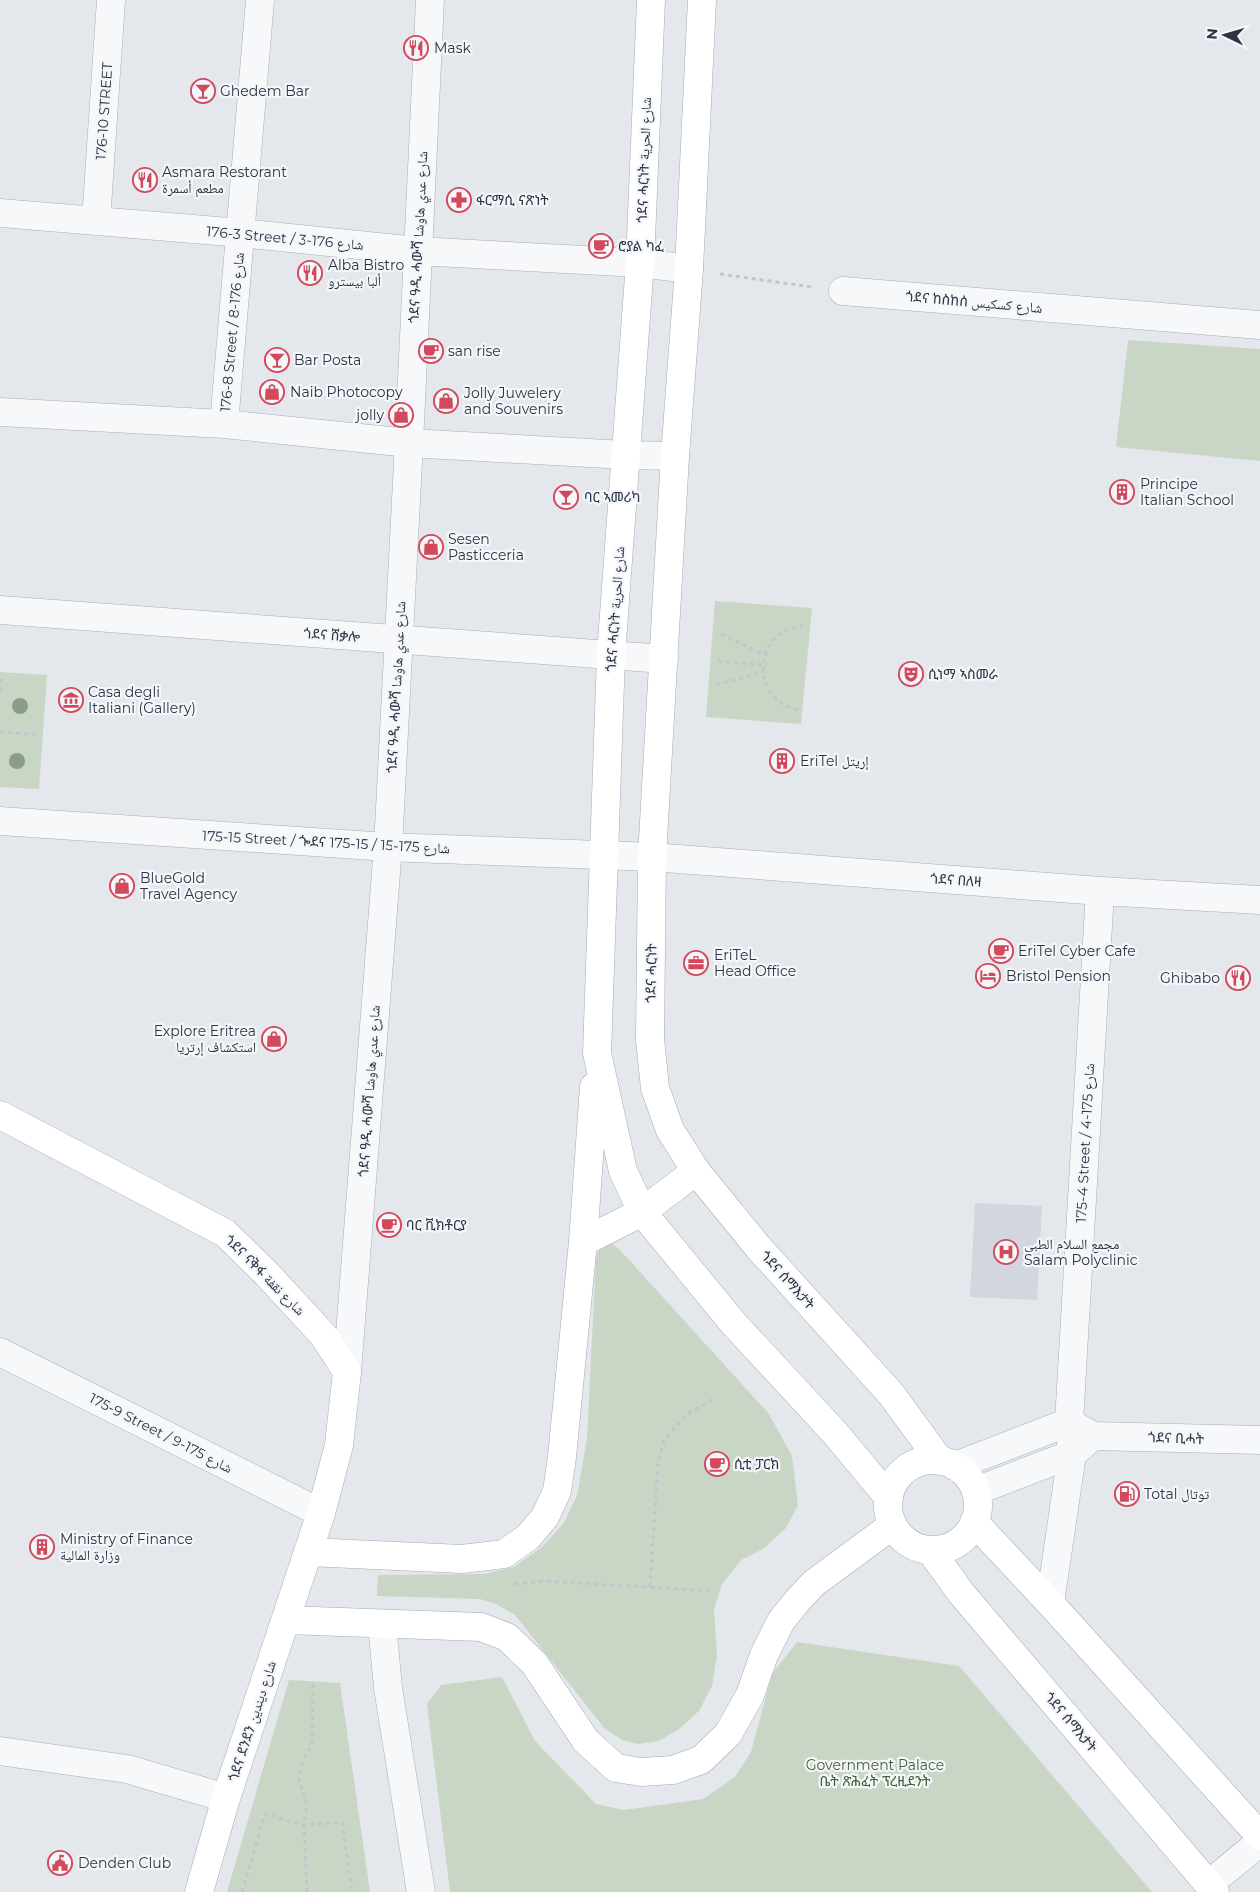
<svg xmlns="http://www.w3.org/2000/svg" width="1260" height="1892" viewBox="0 0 1260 1892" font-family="Montserrat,'Noto Naskh Arabic','Noto Sans Ethiopic',sans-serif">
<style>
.built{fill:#d2d6de}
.green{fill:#c9d6c5}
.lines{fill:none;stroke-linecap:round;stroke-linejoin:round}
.minor-casing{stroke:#a9aeb7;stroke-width:29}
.tertiary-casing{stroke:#a9aeb7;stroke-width:29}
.secondary-casing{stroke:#a9aeb7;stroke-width:29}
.primary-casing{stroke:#a3abb8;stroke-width:29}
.path{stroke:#c2c5cb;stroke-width:3;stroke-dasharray:4 4;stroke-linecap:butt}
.minor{stroke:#f7f8fa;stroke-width:28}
.tertiary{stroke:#f7f8fa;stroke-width:28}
.secondary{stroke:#fff;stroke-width:28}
.primary{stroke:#fff;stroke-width:28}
.tree{fill:#899d89}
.labels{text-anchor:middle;stroke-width:4.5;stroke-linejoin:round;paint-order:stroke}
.poi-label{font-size:14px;fill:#2b3445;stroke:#f4f6f9;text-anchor:start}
.street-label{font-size:14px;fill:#2b3445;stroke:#f4f6f9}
.park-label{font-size:14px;fill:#3f6138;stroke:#f4f6f9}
</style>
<rect width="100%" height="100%" fill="#e4e7ec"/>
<path class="built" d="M 975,1203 L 1042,1206 L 1037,1300 L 970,1297 Z"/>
<path class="green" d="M 1128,340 L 1260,349 L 1260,461 L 1116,447 Z
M 715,601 L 812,608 L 801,724 L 706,717 Z
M 0,672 L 47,675 L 39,789 L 0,787 Z
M 610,1242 L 620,1250 L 769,1414 L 792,1456 L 798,1505 L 786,1528 L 763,1549 L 741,1560 L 722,1584 L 714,1609 L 717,1655 L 712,1686 L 699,1711 L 678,1730 L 658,1741 L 638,1744 L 622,1740 L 605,1729 L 515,1615 L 496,1604 L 480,1599 L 377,1596 L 378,1575 L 484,1574 L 514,1567 L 542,1547 L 563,1524 L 577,1496 L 587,1438 L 596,1258 L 601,1245 Z
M 797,1642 L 959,1666 L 1152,1892 L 450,1892 L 427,1704 L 441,1685 L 502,1677 L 535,1741 L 596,1804 L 624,1810 L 703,1799 L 735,1777 L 751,1752 L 772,1674 Z
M 289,1680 L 340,1683 L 370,1892 L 227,1892 Z"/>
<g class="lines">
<defs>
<path id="minor" d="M 0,213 L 241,233 L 417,251 L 640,263 L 689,269
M 96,221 L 111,0
M 843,291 L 1260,325
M 0,412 L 224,424 L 409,443 L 625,455 L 675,456
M 224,424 L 260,0
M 0,610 L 664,659
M 0,821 L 388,847 L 652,857 L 1100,891 L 1260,900
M 0,1352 L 321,1513
M 347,1372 L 388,847 L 409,443 L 430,0
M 1050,1603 L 1072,1454 L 1069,1422 L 1100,891
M 382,1624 L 388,1688 L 421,1892
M 0,1751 L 127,1769 L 226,1798
M 1209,1884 L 1260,1842"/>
<path id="tertiary" d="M 955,1466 L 1069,1422 L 1093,1436 L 1260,1440
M 976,1491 L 1072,1454 L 1093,1436"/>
<path id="secondary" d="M 0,1115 L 225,1233 L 266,1273 L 324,1336 L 347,1372 L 339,1445 L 321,1513 L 308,1552"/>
<path id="primary" d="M 651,0 L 640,263 L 611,655 L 597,1053 L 623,1171 L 642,1212 L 734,1324 L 835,1433 L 889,1498
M 702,0 L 689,269 L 675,456 L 652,857 L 650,1039 L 655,1088 L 670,1130 L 696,1171 L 758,1247 L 891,1394 L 940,1461
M 583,1242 L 642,1212 L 696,1171
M888 1505a45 45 0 1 1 90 0a45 45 0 1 1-90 0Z
M 974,1522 L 1050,1603 L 1260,1836
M 930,1550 L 961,1593 L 1215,1892
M 286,1620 L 481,1627 L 507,1637 L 534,1663 L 586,1741 L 616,1768 L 641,1772 L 673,1770 L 701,1760 L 728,1734 L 750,1695 L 764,1655 L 781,1621 L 798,1600 L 814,1583 L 893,1525
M 199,1892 L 226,1798 L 308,1552 L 462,1559 L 504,1554 L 528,1537 L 545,1517 L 557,1491 L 562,1457 L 583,1242 L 594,1087"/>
</defs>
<use href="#minor" class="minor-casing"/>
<use href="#tertiary" class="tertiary-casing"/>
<use href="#secondary" class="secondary-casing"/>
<use href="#primary" class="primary-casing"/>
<path class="path" d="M 720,274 L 812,287
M 721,634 L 765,655
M 718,661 L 763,665
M 716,685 L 763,672
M 0,691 L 1,675
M 798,710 C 789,707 780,704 774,697 C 758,679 760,651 777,636 C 785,630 794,627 803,625
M 0,732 L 40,735
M 515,1584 L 545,1581 L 714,1591
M 650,1587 L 658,1463 L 664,1440 L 687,1414 L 715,1398
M 242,1892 L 265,1814 L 304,1825 L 342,1822 L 352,1892
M 307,1892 L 304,1825 L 307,1806 L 299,1779 L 303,1761 L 312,1745 L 313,1682"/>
<use href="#minor" class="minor"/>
<use href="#tertiary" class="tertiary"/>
<use href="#secondary" class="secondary"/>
<use href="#primary" class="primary"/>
</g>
<g class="tree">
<circle cx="20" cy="706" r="8"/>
<circle cx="17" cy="761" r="8"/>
</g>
<defs>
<symbol id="restaurant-ring" viewBox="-11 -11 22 22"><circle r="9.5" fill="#f4f6f9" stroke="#d1495b" stroke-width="1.5"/><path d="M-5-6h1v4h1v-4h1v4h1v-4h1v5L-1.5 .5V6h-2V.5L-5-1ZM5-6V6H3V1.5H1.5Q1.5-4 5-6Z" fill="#d1495b"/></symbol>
<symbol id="bar-ring" viewBox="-11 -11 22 22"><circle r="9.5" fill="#f4f6f9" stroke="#d1495b" stroke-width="1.5"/><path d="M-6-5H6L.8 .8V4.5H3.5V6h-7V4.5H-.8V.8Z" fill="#d1495b"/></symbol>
<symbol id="pharmacy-ring" viewBox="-11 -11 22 22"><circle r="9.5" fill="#f4f6f9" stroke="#d1495b" stroke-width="1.5"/><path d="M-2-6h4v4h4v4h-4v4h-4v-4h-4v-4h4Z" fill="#d1495b"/></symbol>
<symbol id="cafe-ring" viewBox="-11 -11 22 22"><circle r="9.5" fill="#f4f6f9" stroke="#d1495b" stroke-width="1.5"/><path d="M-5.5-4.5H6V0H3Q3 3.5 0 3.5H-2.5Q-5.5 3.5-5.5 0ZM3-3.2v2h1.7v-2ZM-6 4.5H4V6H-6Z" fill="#d1495b"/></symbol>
<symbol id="shop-ring" viewBox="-11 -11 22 22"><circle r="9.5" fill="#f4f6f9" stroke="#d1495b" stroke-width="1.5"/><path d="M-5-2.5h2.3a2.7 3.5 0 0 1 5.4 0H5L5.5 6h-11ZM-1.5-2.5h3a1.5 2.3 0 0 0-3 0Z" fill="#d1495b"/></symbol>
<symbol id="building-ring" viewBox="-11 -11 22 22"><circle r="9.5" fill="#f4f6f9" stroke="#d1495b" stroke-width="1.5"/><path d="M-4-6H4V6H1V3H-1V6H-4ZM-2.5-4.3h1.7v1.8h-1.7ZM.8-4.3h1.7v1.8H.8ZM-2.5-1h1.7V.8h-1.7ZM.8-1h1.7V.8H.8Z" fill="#d1495b"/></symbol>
<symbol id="theatre-ring" viewBox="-11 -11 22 22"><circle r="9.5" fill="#f4f6f9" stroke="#d1495b" stroke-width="1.5"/><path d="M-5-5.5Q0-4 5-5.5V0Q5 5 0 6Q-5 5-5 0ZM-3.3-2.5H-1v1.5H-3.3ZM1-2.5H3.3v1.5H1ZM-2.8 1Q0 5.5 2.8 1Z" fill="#d1495b"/></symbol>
<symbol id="museum-ring" viewBox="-11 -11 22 22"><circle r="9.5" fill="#f4f6f9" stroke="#d1495b" stroke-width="1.5"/><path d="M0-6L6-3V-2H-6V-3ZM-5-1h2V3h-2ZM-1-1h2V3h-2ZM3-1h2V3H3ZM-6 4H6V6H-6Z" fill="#d1495b"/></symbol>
<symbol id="office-ring" viewBox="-11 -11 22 22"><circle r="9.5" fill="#f4f6f9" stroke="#d1495b" stroke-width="1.5"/><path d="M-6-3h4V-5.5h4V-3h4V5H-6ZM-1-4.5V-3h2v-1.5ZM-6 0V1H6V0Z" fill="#d1495b"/></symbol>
<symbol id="hotel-ring" viewBox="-11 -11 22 22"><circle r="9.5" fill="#f4f6f9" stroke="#d1495b" stroke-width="1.5"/><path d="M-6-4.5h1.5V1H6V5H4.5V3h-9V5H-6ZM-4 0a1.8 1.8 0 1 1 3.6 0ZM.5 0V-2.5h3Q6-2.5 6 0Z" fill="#d1495b"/></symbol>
<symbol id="hospital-ring" viewBox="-11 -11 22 22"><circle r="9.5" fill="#f4f6f9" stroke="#d1495b" stroke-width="1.5"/><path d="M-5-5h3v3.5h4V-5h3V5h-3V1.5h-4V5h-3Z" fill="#d1495b"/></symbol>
<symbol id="fuel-ring" viewBox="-11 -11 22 22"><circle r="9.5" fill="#f4f6f9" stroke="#d1495b" stroke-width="1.5"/><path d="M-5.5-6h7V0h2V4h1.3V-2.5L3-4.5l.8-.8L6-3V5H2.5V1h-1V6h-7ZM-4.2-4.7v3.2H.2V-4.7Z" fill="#d1495b"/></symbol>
<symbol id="civic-ring" viewBox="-11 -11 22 22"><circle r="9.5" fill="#f4f6f9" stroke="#d1495b" stroke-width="1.5"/><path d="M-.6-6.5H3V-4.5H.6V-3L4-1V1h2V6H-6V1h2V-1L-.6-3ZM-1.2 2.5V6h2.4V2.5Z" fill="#d1495b"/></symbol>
</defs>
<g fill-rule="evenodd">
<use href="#restaurant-ring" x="402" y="34" width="28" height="28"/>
<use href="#bar-ring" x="189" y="77" width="28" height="28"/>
<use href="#restaurant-ring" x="131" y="166" width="28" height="28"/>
<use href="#pharmacy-ring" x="445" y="186" width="28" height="28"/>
<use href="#cafe-ring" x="587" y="232" width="28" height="28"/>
<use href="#restaurant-ring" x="296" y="259" width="28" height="28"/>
<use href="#cafe-ring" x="417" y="337" width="28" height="28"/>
<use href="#bar-ring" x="263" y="346" width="28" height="28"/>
<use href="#shop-ring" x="258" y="378" width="28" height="28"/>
<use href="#shop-ring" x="432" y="387" width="28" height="28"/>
<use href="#shop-ring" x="387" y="401" width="28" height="28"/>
<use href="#building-ring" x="1108" y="478" width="28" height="28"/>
<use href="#bar-ring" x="552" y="483" width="28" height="28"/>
<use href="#shop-ring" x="417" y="533" width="28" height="28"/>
<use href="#theatre-ring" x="897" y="660" width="28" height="28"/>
<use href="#museum-ring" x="57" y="686" width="28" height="28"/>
<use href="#building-ring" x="768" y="747" width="28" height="28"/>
<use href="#shop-ring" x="108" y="872" width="28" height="28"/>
<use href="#cafe-ring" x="987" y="937" width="28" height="28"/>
<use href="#office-ring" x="682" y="949" width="28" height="28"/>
<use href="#hotel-ring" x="974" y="962" width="28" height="28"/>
<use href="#restaurant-ring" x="1224" y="964" width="28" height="28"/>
<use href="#shop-ring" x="260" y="1025" width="28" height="28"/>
<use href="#cafe-ring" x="375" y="1211" width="28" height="28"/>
<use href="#hospital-ring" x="992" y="1238" width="28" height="28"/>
<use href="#cafe-ring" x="703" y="1450" width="28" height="28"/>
<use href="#fuel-ring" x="1113" y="1480" width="28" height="28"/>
<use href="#building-ring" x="28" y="1533" width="28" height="28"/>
<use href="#civic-ring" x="46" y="1849" width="28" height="28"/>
</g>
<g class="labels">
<g class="poi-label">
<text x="434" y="53">Mask</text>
<text x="220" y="96">Ghedem Bar</text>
<text x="162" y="177">Asmara Restorant<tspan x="162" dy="16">مطعم أسمرة</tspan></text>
<text x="476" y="205">ፋርማሲ ናጽነት</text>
<text x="618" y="251">ሮያል ካፈ</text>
<text x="328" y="270">Alba Bistro<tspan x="328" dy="16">ألبا بيسترو</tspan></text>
<text x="448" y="356">san rise</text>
<text x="294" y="365">Bar Posta</text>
<text x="290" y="397">Naib Photocopy</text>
<text x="464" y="398">Jolly Juwelery<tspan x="464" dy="16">and Souvenirs</tspan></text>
<text x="384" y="420" text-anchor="end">jolly</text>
<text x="1140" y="489">Principe<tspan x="1140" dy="16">Italian School</tspan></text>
<text x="584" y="502">ባር ኣመሪካ</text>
<text x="448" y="544">Sesen<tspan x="448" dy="16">Pasticceria</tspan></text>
<text x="928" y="679">ሲነማ ኣስመራ</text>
<text x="88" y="697">Casa degli<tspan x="88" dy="16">Italiani (Gallery)</tspan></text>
<text x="800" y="766">EriTel إريتل</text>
<text x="140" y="883">BlueGold<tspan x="140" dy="16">Travel Agency</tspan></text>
<text x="1018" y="956">EriTel Cyber Cafe</text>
<text x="714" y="960">EriTeL<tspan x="714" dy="16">Head Office</tspan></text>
<text x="1006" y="981">Bristol Pension</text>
<text x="1220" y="983" text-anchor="end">Ghibabo</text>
<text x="256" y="1036" text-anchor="end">Explore Eritrea<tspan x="256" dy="16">استكشاف إرتريا</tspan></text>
<text x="406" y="1230">ባር ቪክቶርያ</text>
<text x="1024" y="1249">مجمع السلام الطبي<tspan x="1024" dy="16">Salam Polyclinic</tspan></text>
<text x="734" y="1469">ሲቲ ፓርክ</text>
<text x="1144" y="1499">Total توتال</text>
<text x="60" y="1544">Ministry of Finance<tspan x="60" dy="16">وزارة المالية</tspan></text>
<text x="78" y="1868">Denden Club</text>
</g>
<g class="street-label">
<text transform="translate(104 111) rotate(-86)" y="5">176-10 STREET</text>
<text transform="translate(644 160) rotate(-88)" y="5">ጎደና ሓርነት شارع الحرية</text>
<text transform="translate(418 237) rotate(-87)" y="5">ጎደና ዓዲ ሓውሻ شارع عدي هاوشا</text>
<text transform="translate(285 238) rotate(5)" y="5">176-3 Street / شارع 176-3</text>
<text transform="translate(974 302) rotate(5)" y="5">ጎደና ከስከሰ شارع كسكيس</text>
<text transform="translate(232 332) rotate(-85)" y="5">176-8 Street / شارع 176-8</text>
<text transform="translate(615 609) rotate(-86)" y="5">ጎደና ሓርነት شارع الحرية</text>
<text transform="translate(332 635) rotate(4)" y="5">ጎደና ሸቃሎ</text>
<text transform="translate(396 687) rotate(-87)" y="5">ጎደና ዓዲ ሓውሻ شارع عدي هاوشا</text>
<text transform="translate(326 842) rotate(3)" y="5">175-15 Street / ጐደና 175-15 / شارع 175-15</text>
<text transform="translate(956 880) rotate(4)" y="5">ጎደና በለዛ</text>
<text transform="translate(651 973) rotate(-89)" y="5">ጎደና ሓርነት</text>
<text transform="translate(369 1091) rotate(-86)" y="5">ጎደና ዓዲ ሓውሻ شارع عدي هاوشا</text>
<text transform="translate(1085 1143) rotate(-87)" y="5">175-4 Street / شارع 175-4</text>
<text transform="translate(265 1275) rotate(45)" y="5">ጎደና ናቅፋ شارع نقفة</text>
<text transform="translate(788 1280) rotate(48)" y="5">ጎደና ሰማእታት</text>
<text transform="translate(161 1433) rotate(27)" y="5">175-9 Street / شارع 175-9</text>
<text transform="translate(1176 1438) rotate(2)" y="5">ጎደና ቢሓት</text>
<text transform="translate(252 1721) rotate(-72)" y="5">ጎደና ደንደን شارع ديندين</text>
<text transform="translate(1071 1722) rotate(50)" y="5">ጎደና ሰማእታት</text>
</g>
<g class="park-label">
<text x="875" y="1770">Government Palace<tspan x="875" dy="16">ቤት ጽሕፈት ፕረዚደንት</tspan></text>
</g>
</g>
<g transform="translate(1225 35) rotate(275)" stroke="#f4f6f9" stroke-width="4" paint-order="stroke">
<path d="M0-4L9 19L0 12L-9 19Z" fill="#2b3445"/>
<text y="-8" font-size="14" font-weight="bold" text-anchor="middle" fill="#2b3445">N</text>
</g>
</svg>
